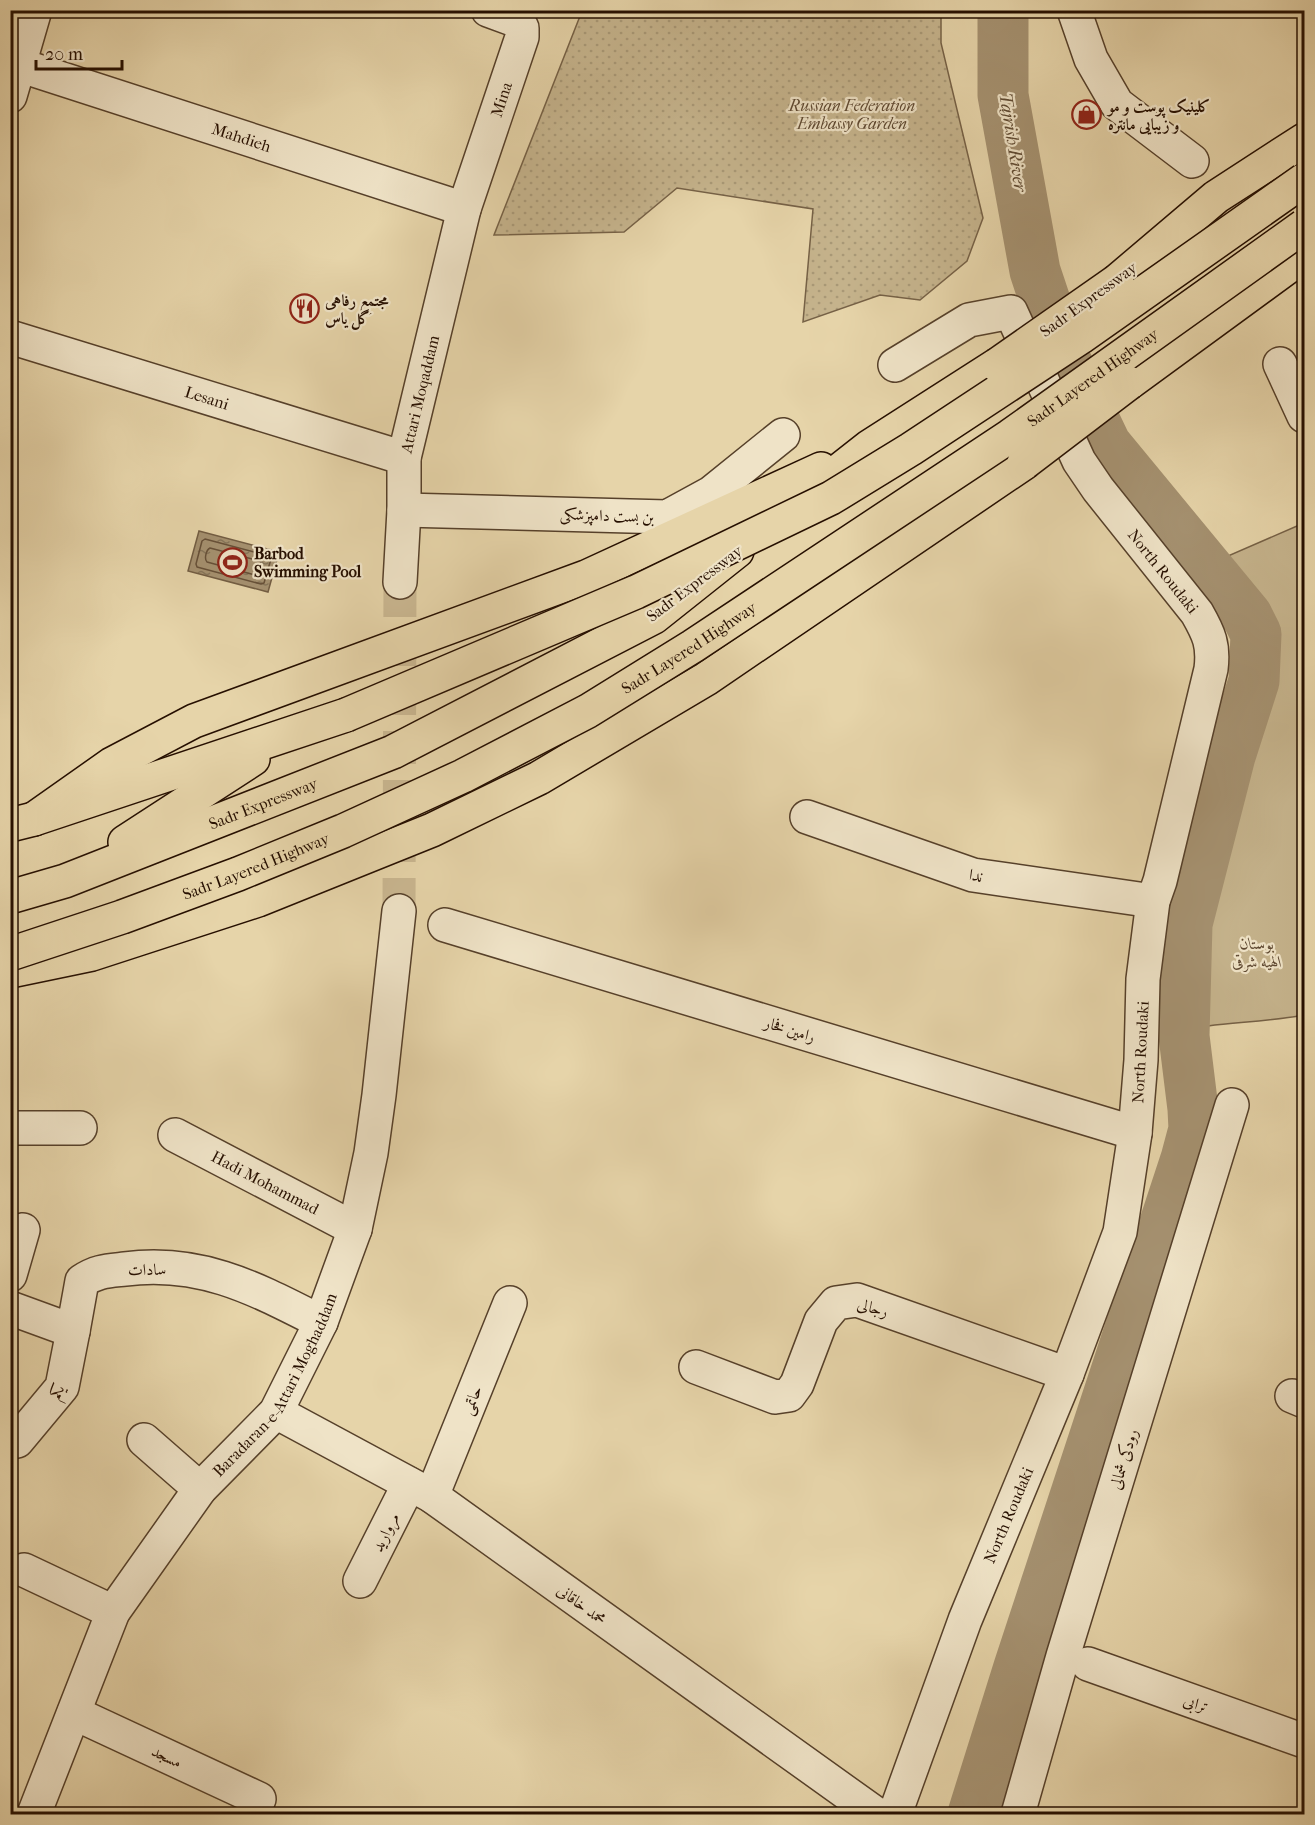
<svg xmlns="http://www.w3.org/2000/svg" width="1315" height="1825" viewBox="0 0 1315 1825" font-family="'IM FELL French Canon',Amiri,serif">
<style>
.grass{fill:url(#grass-dots);stroke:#766146;stroke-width:1.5}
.park{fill:#c5b38c;stroke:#766146;stroke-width:1.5}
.water{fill:url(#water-ripples);stroke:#725d43;stroke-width:1.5}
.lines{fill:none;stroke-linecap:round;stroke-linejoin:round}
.shore{stroke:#665038;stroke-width:1.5}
.river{stroke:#a59170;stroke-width:51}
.minor-tunnel{stroke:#c9b690;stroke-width:33;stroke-dasharray:33 16;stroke-linecap:butt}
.minor-casing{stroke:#56402a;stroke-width:36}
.highway-casing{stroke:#260f00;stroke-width:36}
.minor{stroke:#efe3c7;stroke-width:33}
.highway{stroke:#e6d4a9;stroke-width:33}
.highway-bridge-casing{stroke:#260f00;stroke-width:36;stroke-linecap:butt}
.highway-bridge{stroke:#e6d4a9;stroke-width:33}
.labels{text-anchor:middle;stroke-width:4.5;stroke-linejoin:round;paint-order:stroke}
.street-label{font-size:16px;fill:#260f00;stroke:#efe3c7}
.park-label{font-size:16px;font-style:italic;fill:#5e4831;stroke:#efe3c7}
.poi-label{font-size:16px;font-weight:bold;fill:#260f00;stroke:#efe3c7;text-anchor:start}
.water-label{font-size:18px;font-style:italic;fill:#5f4a32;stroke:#efe3c7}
</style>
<defs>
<pattern id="grass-dots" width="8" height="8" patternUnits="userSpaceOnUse" patternTransform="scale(1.5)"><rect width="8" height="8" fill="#c5b38c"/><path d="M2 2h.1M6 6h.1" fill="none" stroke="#a99977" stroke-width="1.8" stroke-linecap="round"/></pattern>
<pattern id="water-ripples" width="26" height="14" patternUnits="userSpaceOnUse" patternTransform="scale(1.5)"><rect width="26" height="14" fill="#a59170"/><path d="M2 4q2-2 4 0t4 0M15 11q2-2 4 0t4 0" fill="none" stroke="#86755a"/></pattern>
</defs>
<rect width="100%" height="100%" fill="#e6d4a9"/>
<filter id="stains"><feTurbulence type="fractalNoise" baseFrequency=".00333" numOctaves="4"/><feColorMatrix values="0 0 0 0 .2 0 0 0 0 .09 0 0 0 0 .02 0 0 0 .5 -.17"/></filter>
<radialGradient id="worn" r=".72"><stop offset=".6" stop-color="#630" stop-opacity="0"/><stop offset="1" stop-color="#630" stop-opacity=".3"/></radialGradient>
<path class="grass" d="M 582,11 L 941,11 L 941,43 L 983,218 L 967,261 L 920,300 L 880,295 L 803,322 L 813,209 L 677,188 L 624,232 L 494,235 Z"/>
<path class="park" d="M 1304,523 L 1304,1015 C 1272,1021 1240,1022 1208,1026 L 1208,915 L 1219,844 L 1259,726 L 1276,651 L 1274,628 L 1221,559 Z"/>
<path class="water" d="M 199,531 L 279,552 L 268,592 L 188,571 Z"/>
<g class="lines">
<path class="shore" d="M 205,539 L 269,556 L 271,559 L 264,583 L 261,584 L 197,567 L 196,564 L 202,541 Z
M 210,548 L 260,561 L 261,564 L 259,574 L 255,575 L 207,562 C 204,559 206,550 210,548 Z"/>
<path class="river" d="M 973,1814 L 1019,1667 L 1186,1159 L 1194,1129 L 1193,1109 L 1184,1036 L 1187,924 L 1230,756 L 1254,681 L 1256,634 L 1247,616 L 1106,445 L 1063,355 L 1035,271 L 1003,95 L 1003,10"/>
<path class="minor-tunnel" d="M 399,911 L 400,582"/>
<defs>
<g id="minor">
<path d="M 1074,10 L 1091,59 L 1117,104 L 1192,161"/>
<path id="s1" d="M 19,65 L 464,209"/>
<path d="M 10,96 L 35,10"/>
<path id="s2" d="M 10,337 L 404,458"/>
<path d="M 1280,364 L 1304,416"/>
<path id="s3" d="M 895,365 L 969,320 L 1011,312 L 1079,461 L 1098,489 L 1197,613 C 1209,634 1214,645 1211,669 L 1160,881 L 1153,901 L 1143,979 L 1141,1060 L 1135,1133 L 1120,1232 L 1067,1374 L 965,1620 L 895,1814"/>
<path d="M 404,510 L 667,517 L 711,493 L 783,435"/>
<path id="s4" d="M 400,582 L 404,510 L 404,458 L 464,209 L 522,37 L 522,28 L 518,21 L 488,10"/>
<path d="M 807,817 L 973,875 L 1153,901"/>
<path d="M 445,925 L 1135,1133"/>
<path d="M 10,1128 L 80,1128"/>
<path id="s5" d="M 175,1135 L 355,1229"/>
<path d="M 10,1275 L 23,1230"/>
<path d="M 10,1308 L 73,1331 L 82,1281 C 97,1271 107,1271 125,1269 C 201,1259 256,1289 321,1322"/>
<path d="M 696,1367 L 775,1397 L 789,1395 L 797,1384 L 821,1321 L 836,1303 L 857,1300 L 1067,1374"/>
<path d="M 1292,1396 L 1304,1401"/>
<path d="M 276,1412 L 432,1496 L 876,1814"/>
<path d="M 144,1440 L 200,1489"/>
<path d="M 17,1441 L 62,1387 L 73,1331"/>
<path d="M 432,1496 L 510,1303"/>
<path d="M 24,1570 L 113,1612"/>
<path d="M 360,1581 L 409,1484"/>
<path d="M 1088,1664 L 1304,1741"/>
<path d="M 74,1713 L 259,1799"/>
<path id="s6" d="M 34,1814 L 113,1612 L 200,1489 L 276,1412 L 321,1322 L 355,1229 L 371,1153 L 379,1095 L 399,911"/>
<path d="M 1018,1814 L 1063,1656 L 1232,1105"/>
</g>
<g id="highway">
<path d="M 1117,281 L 1216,197 L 1304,140"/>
<path d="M 1129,383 L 1304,255"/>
<path d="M 785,513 L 869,447 L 997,365"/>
<path d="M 34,819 L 112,764 L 194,721 L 586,577 L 821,469"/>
<path d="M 10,825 L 34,819 L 346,715"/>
<path d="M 125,842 L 253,759"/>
<path id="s7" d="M 10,897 L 65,881 L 393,752 L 654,617 L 737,551"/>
<path d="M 10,971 L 92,954 L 258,900 L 432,830 L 539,778 L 706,679 L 1024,463"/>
</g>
</defs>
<use href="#minor" class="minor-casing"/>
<use href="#highway" class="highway-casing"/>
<use href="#minor" class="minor"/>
<use href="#highway" class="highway"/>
<defs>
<g id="highway-bridge">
<path d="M 997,365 L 1117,281"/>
<path d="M 1024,463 L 1129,383"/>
<path d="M 346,715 L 636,592 L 831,498 L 911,449 L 1081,337 L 1304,180"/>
<path id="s8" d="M 10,954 L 122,917 L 238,874 L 343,831 L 463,776 L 588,711 L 693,646 L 1010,436 L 1304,226"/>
</g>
</defs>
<use href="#highway-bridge" class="highway-bridge-casing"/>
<use href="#highway-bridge" class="highway-bridge"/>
</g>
<defs>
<symbol id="shop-ring" viewBox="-11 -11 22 22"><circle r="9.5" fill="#efe3c7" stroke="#8f2418" stroke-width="1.5"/><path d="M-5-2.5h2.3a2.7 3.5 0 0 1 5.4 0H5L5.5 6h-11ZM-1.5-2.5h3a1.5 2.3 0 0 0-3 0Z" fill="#8f2418"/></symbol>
<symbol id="restaurant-ring" viewBox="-11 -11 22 22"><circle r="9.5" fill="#efe3c7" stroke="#8f2418" stroke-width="1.5"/><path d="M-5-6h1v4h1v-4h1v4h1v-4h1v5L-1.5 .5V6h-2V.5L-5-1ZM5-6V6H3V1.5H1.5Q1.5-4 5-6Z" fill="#8f2418"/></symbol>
<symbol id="stadium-ring" viewBox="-11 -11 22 22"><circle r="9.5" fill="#efe3c7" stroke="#8f2418" stroke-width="1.5"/><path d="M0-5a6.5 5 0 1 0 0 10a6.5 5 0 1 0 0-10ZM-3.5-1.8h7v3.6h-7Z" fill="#8f2418"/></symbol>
</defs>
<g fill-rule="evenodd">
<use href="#shop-ring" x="1070" y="98" width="33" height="33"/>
<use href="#restaurant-ring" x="288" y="292" width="33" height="33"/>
<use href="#stadium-ring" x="216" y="546" width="33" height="33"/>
</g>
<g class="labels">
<g class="street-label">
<text dy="6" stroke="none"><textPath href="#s4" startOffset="496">Mina</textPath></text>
<text dy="6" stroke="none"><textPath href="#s1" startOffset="234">Mahdieh</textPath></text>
<text transform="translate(1088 299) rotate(-36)" y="6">Sadr Expressway</text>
<text dy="6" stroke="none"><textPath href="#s8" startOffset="1233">Sadr Layered Highway</textPath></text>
<text dy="6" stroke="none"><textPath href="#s4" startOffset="190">Attari Moqaddam</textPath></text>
<text dy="6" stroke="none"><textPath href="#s2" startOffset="206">Lesani</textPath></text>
<text transform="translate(607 515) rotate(2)" y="6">بن بست دامپزشکی</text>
<text dy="6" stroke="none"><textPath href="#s3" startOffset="432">North Roudaki</textPath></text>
<text transform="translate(694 583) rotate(-37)" y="6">Sadr Expressway</text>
<text dy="6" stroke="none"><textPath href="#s8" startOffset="747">Sadr Layered Highway</textPath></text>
<text dy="6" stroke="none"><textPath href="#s7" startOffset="270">Sadr Expressway</textPath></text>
<text dy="6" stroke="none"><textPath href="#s8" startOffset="261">Sadr Layered Highway</textPath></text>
<text transform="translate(976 875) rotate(13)" y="6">ندا</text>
<text transform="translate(790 1029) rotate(17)" y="6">رامین فخار</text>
<text transform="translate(1140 1052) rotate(-87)" y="6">North Roudaki</text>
<text dy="6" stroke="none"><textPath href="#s5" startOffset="102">Hadi Mohammad</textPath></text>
<text transform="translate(147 1269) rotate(-1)" y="6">سادات</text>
<text transform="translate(873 1307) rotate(16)" y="6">رجالی</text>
<text dy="6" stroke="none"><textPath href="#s6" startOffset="498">Baradaran-e-Attari Moghaddam</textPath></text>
<text transform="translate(56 1391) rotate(-57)" y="6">یکم</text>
<text transform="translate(471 1400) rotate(-68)" y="6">حاتمی</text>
<text transform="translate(1123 1459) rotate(-73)" y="6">رودکی شمالی</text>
<text transform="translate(1008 1515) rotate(-67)" y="6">North Roudaki</text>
<text transform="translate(385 1532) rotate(-63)" y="6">مروارید</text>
<text transform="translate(582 1604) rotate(36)" y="6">محمد خاقانی</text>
<text transform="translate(1196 1703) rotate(19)" y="6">ترابی</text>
<text transform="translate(167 1756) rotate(25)" y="6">مسجد</text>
</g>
<g class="park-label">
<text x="852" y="111">Russian Federation<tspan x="852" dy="18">Embassy Garden</tspan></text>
<text x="1257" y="949">بوستان<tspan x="1257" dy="18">الهیه شرقی</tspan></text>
</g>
<g class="poi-label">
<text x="1108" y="112">کلینیک پوست و مو<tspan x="1108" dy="18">و زیبایی مانتره</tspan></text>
<text x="325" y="306">مجتمع رفاهی<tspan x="325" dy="18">گل یاس</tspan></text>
<text x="254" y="559">Barbod<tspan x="254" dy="18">Swimming Pool</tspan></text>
</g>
<g class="water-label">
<text transform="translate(1013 142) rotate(81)" y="6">Tajrish River</text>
</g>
</g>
<rect width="1315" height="1825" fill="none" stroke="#e6d4a9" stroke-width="36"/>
<rect x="12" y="12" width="1291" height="1801" fill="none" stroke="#260f00" stroke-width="3"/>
<rect x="18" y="18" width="1279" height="1789" fill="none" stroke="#260f00" stroke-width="1.5"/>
<path d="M36 60v9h86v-9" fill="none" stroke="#260f00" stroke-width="3"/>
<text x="45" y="60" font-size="18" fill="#260f00" stroke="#efe3c7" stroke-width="4.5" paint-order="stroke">20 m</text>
<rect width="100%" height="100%" filter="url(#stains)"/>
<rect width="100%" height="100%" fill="url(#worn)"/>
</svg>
